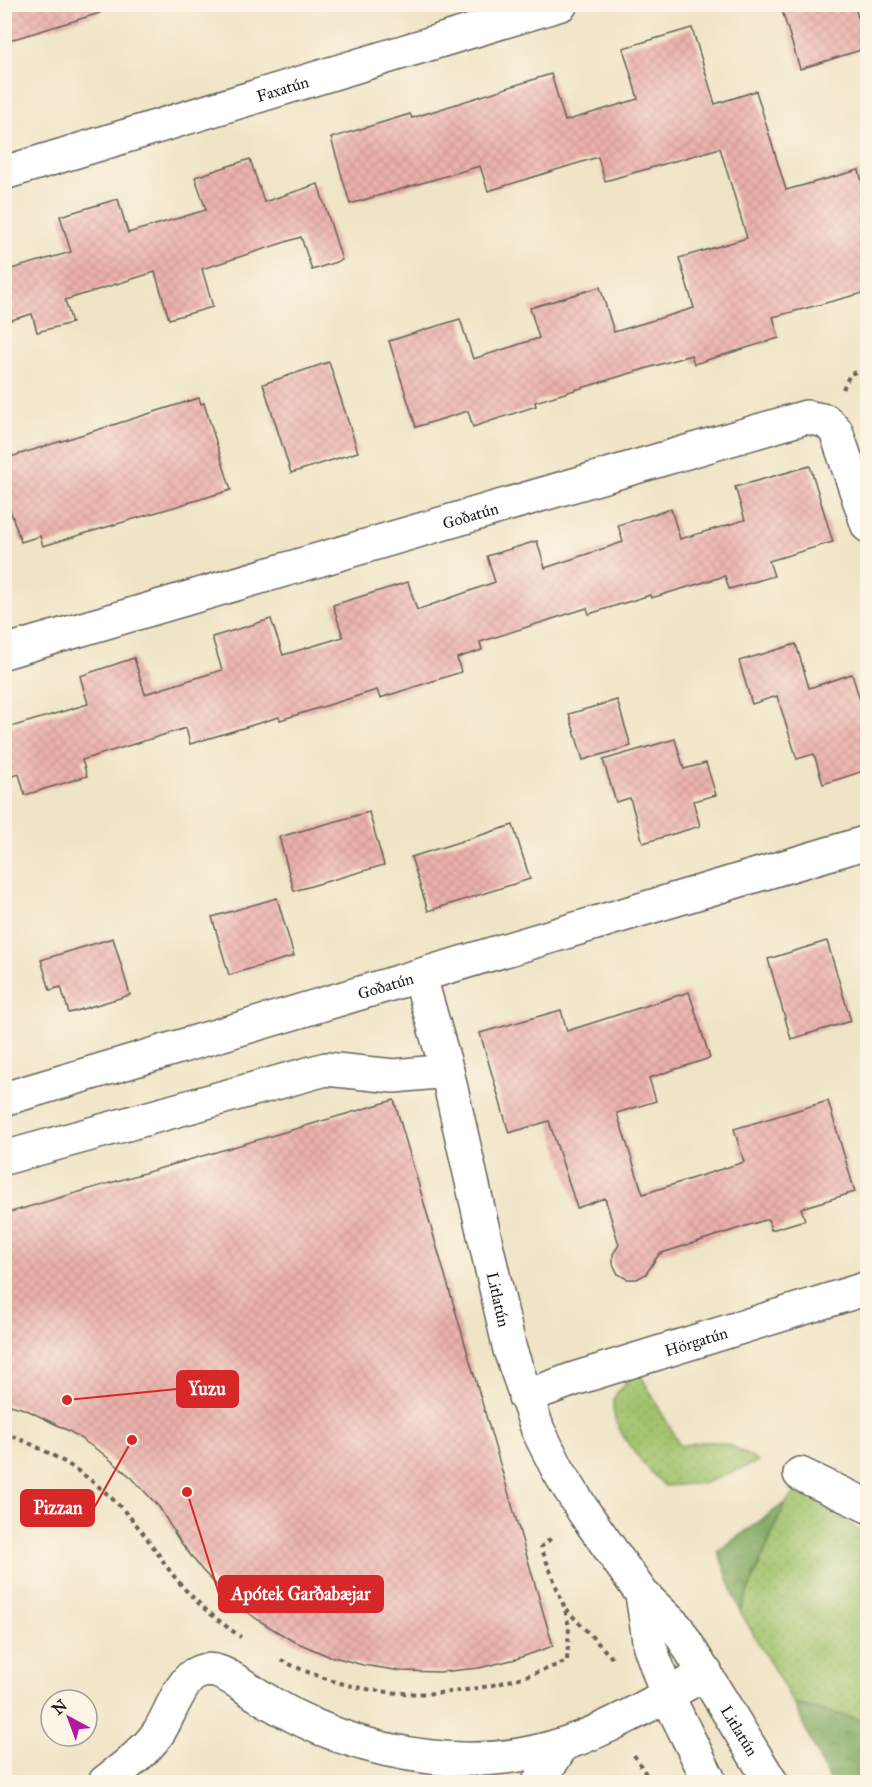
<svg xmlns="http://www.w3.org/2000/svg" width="872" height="1787" viewBox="0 0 872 1787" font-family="'IM FELL Great Primer',serif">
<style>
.grass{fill:url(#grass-dots);stroke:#5e6f44;stroke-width:1.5}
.forest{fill:url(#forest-crowns);stroke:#4e623e;stroke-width:1.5}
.building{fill:url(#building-cross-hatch)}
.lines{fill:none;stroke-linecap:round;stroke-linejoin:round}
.minor-casing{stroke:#666258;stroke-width:36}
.path{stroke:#666258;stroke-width:4;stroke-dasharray:4.5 4.5;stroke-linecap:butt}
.minor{stroke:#fff;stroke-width:33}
.labels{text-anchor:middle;stroke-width:4.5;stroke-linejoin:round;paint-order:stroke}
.street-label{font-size:16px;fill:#1c1c1c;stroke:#fcf5e5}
.leader{fill:none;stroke:#d62828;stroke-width:2}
.callout-dot{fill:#d62828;stroke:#fcf5e5;stroke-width:2}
.callout{fill:#d62828;stroke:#d62828;stroke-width:2}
.callout-label{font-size:18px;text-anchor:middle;font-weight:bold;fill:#fff}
</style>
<defs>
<pattern id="grass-dots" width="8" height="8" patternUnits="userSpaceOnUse" patternTransform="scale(1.5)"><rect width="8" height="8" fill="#a0c26c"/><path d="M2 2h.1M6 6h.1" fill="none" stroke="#89a65d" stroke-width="1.8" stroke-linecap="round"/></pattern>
<pattern id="forest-crowns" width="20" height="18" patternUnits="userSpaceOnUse" patternTransform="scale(1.5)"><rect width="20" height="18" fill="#80a860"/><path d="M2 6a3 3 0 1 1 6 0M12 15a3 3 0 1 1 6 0" fill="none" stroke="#68884e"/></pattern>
<pattern id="building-cross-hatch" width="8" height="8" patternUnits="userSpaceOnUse" patternTransform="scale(1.5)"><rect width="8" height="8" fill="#ebb0aa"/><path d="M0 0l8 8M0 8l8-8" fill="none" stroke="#c99792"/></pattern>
</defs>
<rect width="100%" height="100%" fill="#fcf5e5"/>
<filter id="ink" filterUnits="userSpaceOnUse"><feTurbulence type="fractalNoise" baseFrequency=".0167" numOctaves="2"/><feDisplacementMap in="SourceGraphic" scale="12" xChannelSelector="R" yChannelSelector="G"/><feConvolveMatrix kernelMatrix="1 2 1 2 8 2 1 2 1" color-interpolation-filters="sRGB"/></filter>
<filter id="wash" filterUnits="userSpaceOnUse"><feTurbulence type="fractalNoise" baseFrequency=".008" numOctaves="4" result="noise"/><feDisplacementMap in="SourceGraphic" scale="24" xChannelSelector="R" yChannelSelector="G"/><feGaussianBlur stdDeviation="1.35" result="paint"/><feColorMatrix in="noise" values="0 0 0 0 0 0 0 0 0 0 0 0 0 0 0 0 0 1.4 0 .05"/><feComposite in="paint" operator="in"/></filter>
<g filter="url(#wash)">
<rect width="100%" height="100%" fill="#efe4c6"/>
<path class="grass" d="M 638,1370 L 680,1446 C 717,1437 727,1441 758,1462 L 704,1483 L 665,1486 C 647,1469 606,1425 614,1399 C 617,1389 631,1378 638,1370 Z
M 801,1488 L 867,1537 L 867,1721 L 794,1704 L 740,1611 L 785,1503 Z"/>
<path class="forest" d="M 785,1503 L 740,1611 L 718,1551 Z
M 794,1704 L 867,1721 L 867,1782 L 830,1782 Z"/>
<g id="blocks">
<path class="building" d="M 4,4 L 99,4 L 100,13 L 4,42 Z
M 780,4 L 854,4 L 867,48 L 800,69 Z
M 692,28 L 715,104 L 756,91 L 786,190 L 859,170 L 867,202 L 867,292 L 773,317 L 779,338 L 694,364 L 691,355 L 535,402 L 536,406 L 473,427 L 468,411 L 416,427 L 389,341 L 460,319 L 473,359 L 539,338 L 530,308 L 600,287 L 614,332 L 694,308 L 679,258 L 747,238 L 720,148 L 605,181 L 598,157 L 488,191 L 480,166 L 350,204 L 331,138 L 410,114 L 412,118 L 551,74 L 565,121 L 638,99 L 623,48 Z
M 250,159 L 264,202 L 318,184 L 342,260 L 312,270 L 301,237 L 202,269 L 213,307 L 169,319 L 155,272 L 65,300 L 72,323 L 37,332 L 32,314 L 4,322 L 4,271 L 71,252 L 60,216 L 118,199 L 128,233 L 206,210 L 195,177 Z
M 329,362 L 358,452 L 291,473 L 263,384 Z
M 199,398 L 201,404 L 204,403 L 231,490 L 43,546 L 40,536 L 21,542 L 4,492 L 4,459 Z
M 810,466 L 833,542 L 769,561 L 774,576 L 729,589 L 725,576 L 651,598 L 650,595 L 589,614 L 587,608 L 480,642 L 482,650 L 457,658 L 461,672 L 380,698 L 377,690 L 280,720 L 279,717 L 190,744 L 186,728 L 82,760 L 87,776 L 25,795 L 19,774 L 4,779 L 4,729 L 88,704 L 80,676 L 134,658 L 145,694 L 222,670 L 212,637 L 271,619 L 283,655 L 343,637 L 333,605 L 408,582 L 417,610 L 495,582 L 487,556 L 537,541 L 545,568 L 623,542 L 618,525 L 671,509 L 680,539 L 745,520 L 735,487 Z
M 796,644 L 809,688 L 852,674 L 867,723 L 867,770 L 823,784 L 814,754 L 797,759 L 777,696 L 752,704 L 739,661 Z
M 617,700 L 631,746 L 583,760 L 569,714 Z
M 675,739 L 684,769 L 706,763 L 716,795 L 693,801 L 700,826 L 643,843 L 630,798 L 616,802 L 603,760 Z
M 369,812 L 384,865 L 294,891 L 279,837 Z
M 513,825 L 530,879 L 428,911 L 411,857 Z
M 277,898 L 294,956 L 229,975 L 212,917 Z
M 113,938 L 130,995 L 69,1013 L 61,987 L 50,990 L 41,960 Z
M 827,941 L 851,1021 L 791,1039 L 768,959 Z
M 689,992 L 710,1058 L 649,1078 L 656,1101 L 617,1113 L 643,1194 L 744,1162 L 734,1129 L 828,1101 L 855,1192 L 801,1208 L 805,1220 L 771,1230 L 768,1219 L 659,1254 L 646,1274 L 637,1279 L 627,1279 L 618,1274 L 613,1264 L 613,1254 L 619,1245 L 605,1198 L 577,1208 L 549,1121 L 509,1133 L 480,1033 L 561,1010 L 567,1031 Z
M 394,1100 L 553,1646 L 516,1659 L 479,1668 L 440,1672 L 401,1671 L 363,1665 L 326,1655 L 291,1640 L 258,1620 L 228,1597 L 202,1570 L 179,1540 L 159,1507 L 132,1478 L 102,1453 L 69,1431 L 27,1410 L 4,1403 L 4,1214 Z"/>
</g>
</g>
<g filter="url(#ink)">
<use href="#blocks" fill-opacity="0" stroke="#666258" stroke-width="1.5"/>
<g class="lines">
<defs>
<g id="minor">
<path id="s1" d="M 4,173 L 561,4"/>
<path id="s2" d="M 4,652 L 806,417 L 826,421 L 836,431 L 868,526"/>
<path id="s3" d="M 420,977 L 447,1071 L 510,1350 L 538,1430 L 558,1470 L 584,1512 L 642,1594 L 677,1628 L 771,1782"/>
<path id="s4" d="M 4,1099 L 868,842"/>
<path d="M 4,1158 L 326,1069 L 394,1076 L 447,1071"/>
<path id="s5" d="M 525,1397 L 574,1379 L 868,1288"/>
<path d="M 800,1474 L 868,1506"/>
<path d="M 642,1594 L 650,1647 L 667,1695 L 710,1782"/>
<path d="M 105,1782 C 123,1768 145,1752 158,1733 C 168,1719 181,1679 197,1673 C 216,1664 234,1680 250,1690 C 305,1727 365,1750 431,1757 C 544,1770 612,1726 706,1673"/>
<path d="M 539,1782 L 561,1747"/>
</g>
</defs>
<use href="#minor" class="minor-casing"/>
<path class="path" d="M 843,389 L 850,374 L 868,368
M 4,1433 C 50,1450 93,1476 126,1513 C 143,1531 156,1551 170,1571 C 189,1597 215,1619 241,1637
M 566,1609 L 612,1658
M 281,1660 C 376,1708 471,1701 567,1661 L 569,1627 L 565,1609 L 541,1547 L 554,1536
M 634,1755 L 651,1782"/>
<use href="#minor" class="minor"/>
</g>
</g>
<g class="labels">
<g class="street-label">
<text dy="6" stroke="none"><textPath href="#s1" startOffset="291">Faxatún</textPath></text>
<text dy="6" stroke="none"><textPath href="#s2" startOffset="486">Goðatún</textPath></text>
<text dy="6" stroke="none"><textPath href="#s4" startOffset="398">Goðatún</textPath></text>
<text dy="6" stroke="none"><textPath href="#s3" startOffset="332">Litlatún</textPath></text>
<text dy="6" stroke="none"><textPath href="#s5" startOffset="180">Hörgatún</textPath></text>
<text dy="6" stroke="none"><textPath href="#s3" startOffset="832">Litlatún</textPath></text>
</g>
</g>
<path class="leader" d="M67 1400L177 1389M132 1440L94 1508M187 1492L219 1594"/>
<g class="callout-dot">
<circle cx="67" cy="1400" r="6"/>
<circle cx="132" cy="1440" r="6"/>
<circle cx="187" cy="1492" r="6"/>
</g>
<g class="callout">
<rect x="177" y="1371" width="61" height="36" rx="6"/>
<rect x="21" y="1490" width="73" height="36" rx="6"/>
<rect x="219" y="1576" width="164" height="36" rx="6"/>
</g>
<g class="callout-label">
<text x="207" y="1395">Yuzu</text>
<text x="58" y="1514">Pizzan</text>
<text x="301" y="1600">Apótek Garðabæjar</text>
</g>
<rect width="872" height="1787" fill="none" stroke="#fcf5e5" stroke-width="24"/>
<g transform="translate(69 1718) rotate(319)"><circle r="28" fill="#fcf5e5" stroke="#a29e95" stroke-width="1.5"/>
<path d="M0-4.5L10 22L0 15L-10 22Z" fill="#b5179e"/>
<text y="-9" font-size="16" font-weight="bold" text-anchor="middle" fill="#1c1c1c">N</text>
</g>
</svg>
